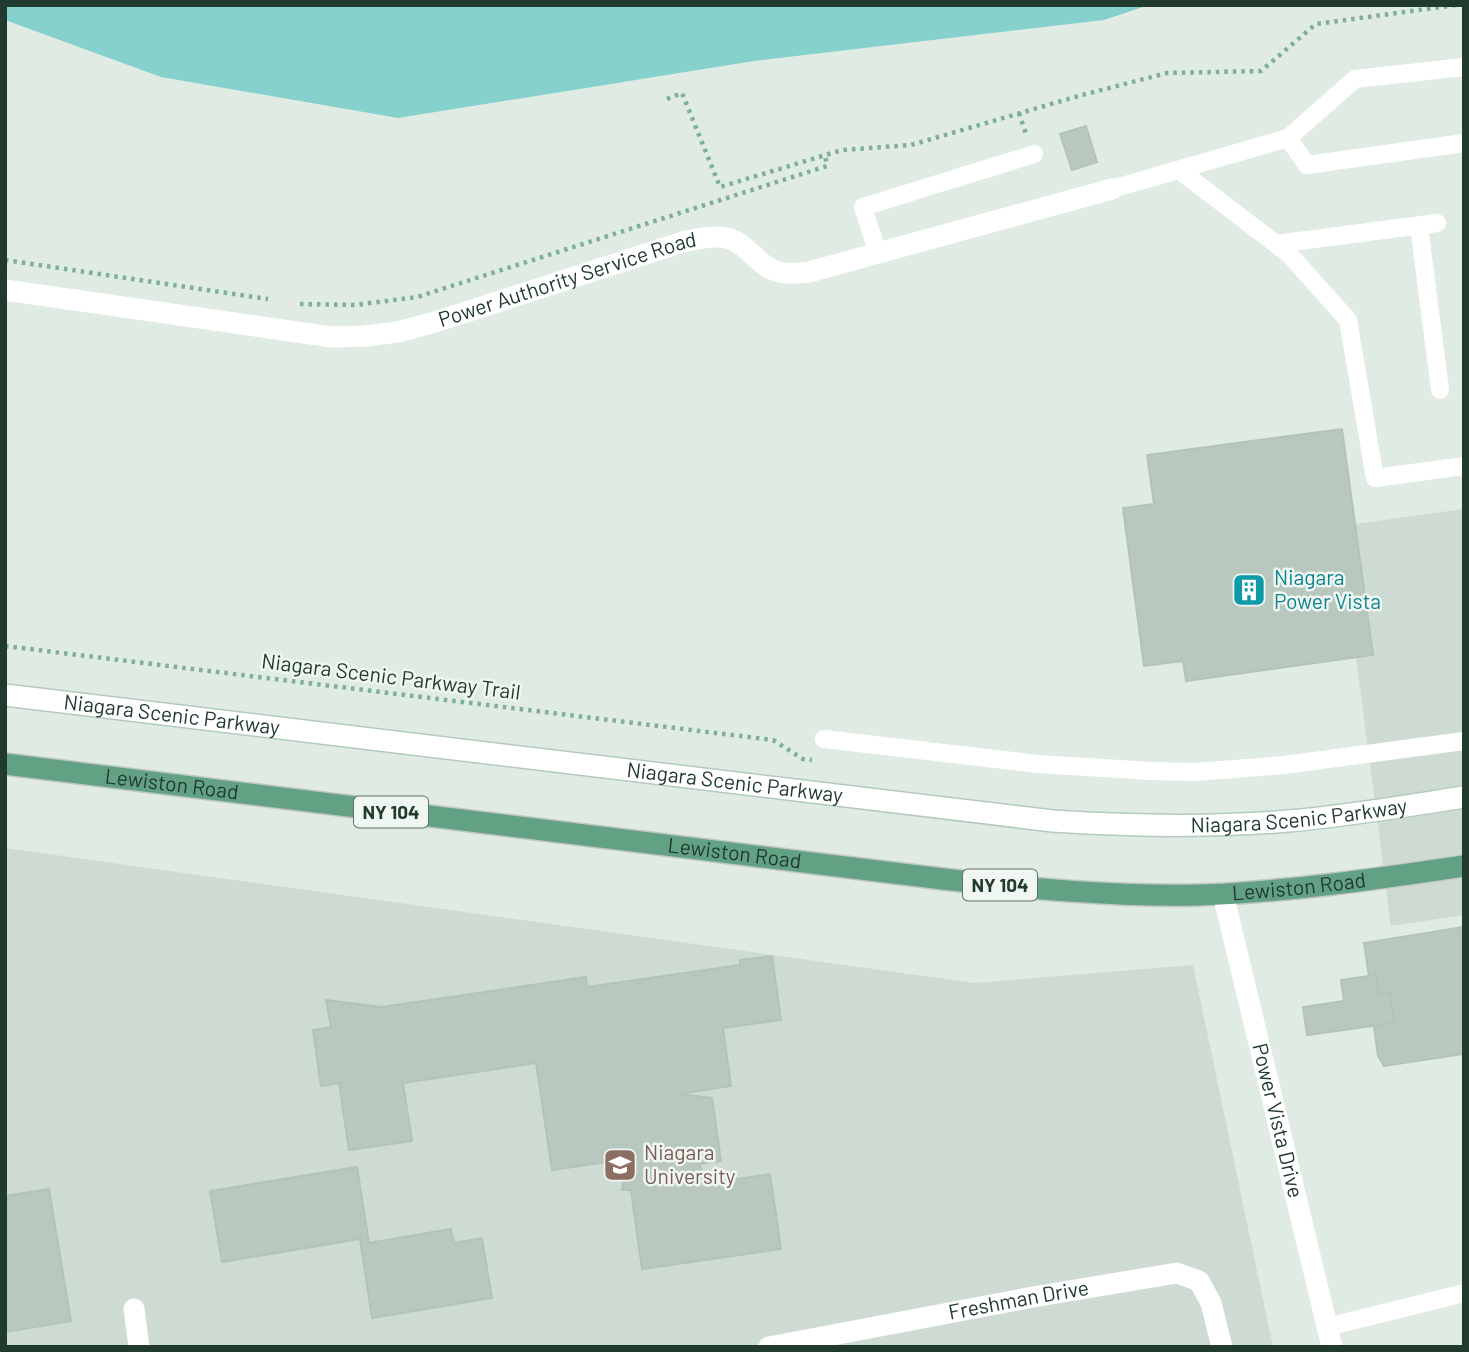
<svg xmlns="http://www.w3.org/2000/svg" width="1469" height="1352" viewBox="0 0 1469 1352" font-family="Barlow,sans-serif">
<style>
.built{fill:#cedbd2}
.water{fill:#86d1ce}
.building{fill:#b8c8bf;stroke:#b2c4b9;stroke-width:2}
.lines{fill:none;stroke-linecap:round;stroke-linejoin:round}
.secondary-casing{stroke:#b3cbbd;stroke-width:24}
.primary-casing{stroke:#c1c8c4;stroke-width:24}
.path{stroke:#7faf96;stroke-width:4.5;stroke-dasharray:3.5 5;stroke-linecap:butt}
.service{stroke:#fff;stroke-width:18}
.minor{stroke:#fff;stroke-width:21}
.secondary{stroke:#fff;stroke-width:21}
.primary{stroke:#63a185;stroke-width:21}
.labels{text-anchor:middle;stroke-width:5;stroke-linejoin:round;paint-order:stroke}
.shield{fill:#f0f7f2;stroke:#5e7369;stroke-width:2}
.shield-label{font-size:19px;font-weight:bold;fill:#203b2e}
.street-label{font-size:21px;fill:#203b2e;stroke:#f0f7f2}
.culture-label{font-size:21px;fill:#0d838f;stroke:#f0f7f2;text-anchor:start}
.education-label{font-size:21px;fill:#785e54;stroke:#f0f7f2;text-anchor:start}
</style>
<rect width="100%" height="100%" fill="#dfebe3"/>
<path class="built" d="M 1464,509 L 1464,915 L 1391,926 L 1356,657 L 1373,655 L 1355,524 Z
M 5,848 L 974,983 L 1193,965 L 1273,1347 L 5,1347 Z"/>
<path class="water" d="M 5,5 L 1149,5 L 1104,20 L 754,61 L 398,118 L 161,77 L 5,20 Z"/>
<path class="building" d="M 1086,126 L 1097,162 L 1072,170 L 1060,134 Z
M 1342,429 L 1373,655 L 1186,681 L 1183,661 L 1144,666 L 1123,508 L 1154,504 L 1147,455 Z
M 1464,927 L 1464,1054 L 1384,1066 L 1378,1056 L 1374,1026 L 1394,1023 L 1390,993 L 1379,995 L 1376,975 L 1369,976 L 1364,943 Z
M 772,956 L 781,1020 L 723,1028 L 731,1086 L 679,1094 L 712,1098 L 721,1161 L 700,1164 L 703,1184 L 770,1174 L 781,1249 L 642,1269 L 631,1190 L 622,1190 L 624,1178 L 608,1176 L 606,1162 L 552,1170 L 536,1063 L 403,1083 L 412,1141 L 349,1150 L 339,1083 L 321,1086 L 313,1030 L 331,1027 L 326,1000 L 382,1007 L 586,977 L 587,987 L 740,965 L 740,960 Z
M 1376,975 L 1379,995 L 1390,993 L 1394,1023 L 1307,1035 L 1303,1007 L 1344,1001 L 1341,980 Z
M 357,1167 L 369,1243 L 451,1229 L 454,1243 L 482,1238 L 492,1298 L 372,1318 L 360,1239 L 222,1262 L 210,1191 Z
M 49,1189 L 71,1321 L 5,1332 L 5,1196 Z"/>
<g class="lines">
<defs>
<g id="secondary">
<path id="s4" d="M 5,695 L 1053,821 C 1131,826 1210,828 1288,821 C 1347,816 1405,806 1464,797"/>
</g>
<g id="primary">
<path id="s5" d="M 5,764 L 943,879 C 1027,888 1113,897 1198,895 C 1288,892 1376,879 1464,866"/>
</g>
</defs>
<use href="#secondary" class="secondary-casing"/>
<use href="#primary" class="primary-casing"/>
<path class="path" d="M 667,99 L 682,93 L 720,187 L 842,150 L 911,145 L 1082,95 L 1167,73 L 1261,71 L 1316,24 L 1456,5
M 1019,113 L 1026,134
M 5,260 L 268,299
M 300,304 L 355,305 L 417,297 L 827,166 L 825,155
M 5,646 L 773,740 L 803,759 L 812,760"/>
<path class="service" d="M 1288,138 L 1307,165 L 1464,143
M 1179,170 L 1289,254 L 1348,320 L 1375,478 L 1464,466
M 1112,189 L 1288,138 L 1355,79 L 1464,67
M 1419,226 L 1440,390
M 1276,244 L 1437,223
M 878,254 L 863,207 L 1034,154
M 824,739 L 1038,764 L 1152,771 L 1195,772 L 1284,765 L 1464,741
M 1327,1327 L 1464,1293"/>
<g class="minor">
<path id="s1" d="M 5,290 L 332,337 L 365,336 L 398,332 L 435,322 L 686,241 C 702,238 720,234 735,241 C 747,247 755,259 766,266 C 779,275 794,274 809,272 L 1112,189"/>
<path id="s2" d="M 1223,894 L 1332,1347"/>
<path d="M 134,1309 L 139,1347"/>
<path id="s3" d="M 769,1347 L 1033,1297 L 1177,1273 L 1199,1281 L 1211,1303 L 1222,1347"/>
</g>
<use href="#secondary" class="secondary"/>
<use href="#primary" class="primary"/>
</g>
<defs>
<symbol id="building-square" viewBox="-11 -11 22 22"><rect x="-9" y="-9" width="18" height="18" rx="4" fill="#0f9aa8" stroke="#f0f7f2"/><path d="M-4-6H4V6H1V3H-1V6H-4ZM-2.5-4.3h1.7v1.8h-1.7ZM.8-4.3h1.7v1.8H.8ZM-2.5-1h1.7V.8h-1.7ZM.8-1h1.7V.8H.8Z" fill="#fff"/></symbol>
<symbol id="university-square" viewBox="-11 -11 22 22"><rect x="-9" y="-9" width="18" height="18" rx="4" fill="#8d6e63" stroke="#f0f7f2"/><path d="M0-5L7-2L0 1L-7-2ZM-4 1L0 2.5L4 1V4Q0 6-4 4Z" fill="#fff"/></symbol>
</defs>
<g fill-rule="evenodd">
<use href="#building-square" x="1230" y="571" width="38" height="38"/>
<use href="#university-square" x="601" y="1146" width="38" height="38"/>
</g>
<g class="labels">
<g class="shield">
<rect x="354" y="796.5" width="74" height="31" rx="5"/>
<rect x="963" y="869.5" width="74" height="31" rx="5"/>
</g>
<g class="shield-label">
<text x="391" y="819">NY 104</text>
<text x="1000" y="892">NY 104</text>
</g>
<g class="street-label">
<text dy="7" stroke="none"><textPath href="#s1" startOffset="574">Power Authority Service Road</textPath></text>
<text transform="translate(391 677) rotate(7)" y="7">Niagara Scenic Parkway Trail</text>
<text dy="7" stroke="none"><textPath href="#s4" startOffset="168">Niagara Scenic Parkway</textPath></text>
<text dy="7" stroke="none"><textPath href="#s4" startOffset="735">Niagara Scenic Parkway</textPath></text>
<text dy="7" stroke="none"><textPath href="#s5" startOffset="168">Lewiston Road</textPath></text>
<text dy="7" stroke="none"><textPath href="#s4" startOffset="1302">Niagara Scenic Parkway</textPath></text>
<text dy="7" stroke="none"><textPath href="#s5" startOffset="735">Lewiston Road</textPath></text>
<text dy="7" stroke="none"><textPath href="#s5" startOffset="1302">Lewiston Road</textPath></text>
<text dy="7" stroke="none"><textPath href="#s2" startOffset="233">Power Vista Drive</textPath></text>
<text dy="7" stroke="none"><textPath href="#s3" startOffset="254">Freshman Drive</textPath></text>
</g>
<g class="culture-label">
<text x="1274" y="585">Niagara<tspan x="1274" dy="24">Power Vista</tspan></text>
</g>
<g class="education-label">
<text x="644" y="1160">Niagara<tspan x="644" dy="24">University</tspan></text>
</g>
</g>
<rect width="1469" height="1352" fill="none" stroke="#203b2e" stroke-width="14"/>
</svg>
